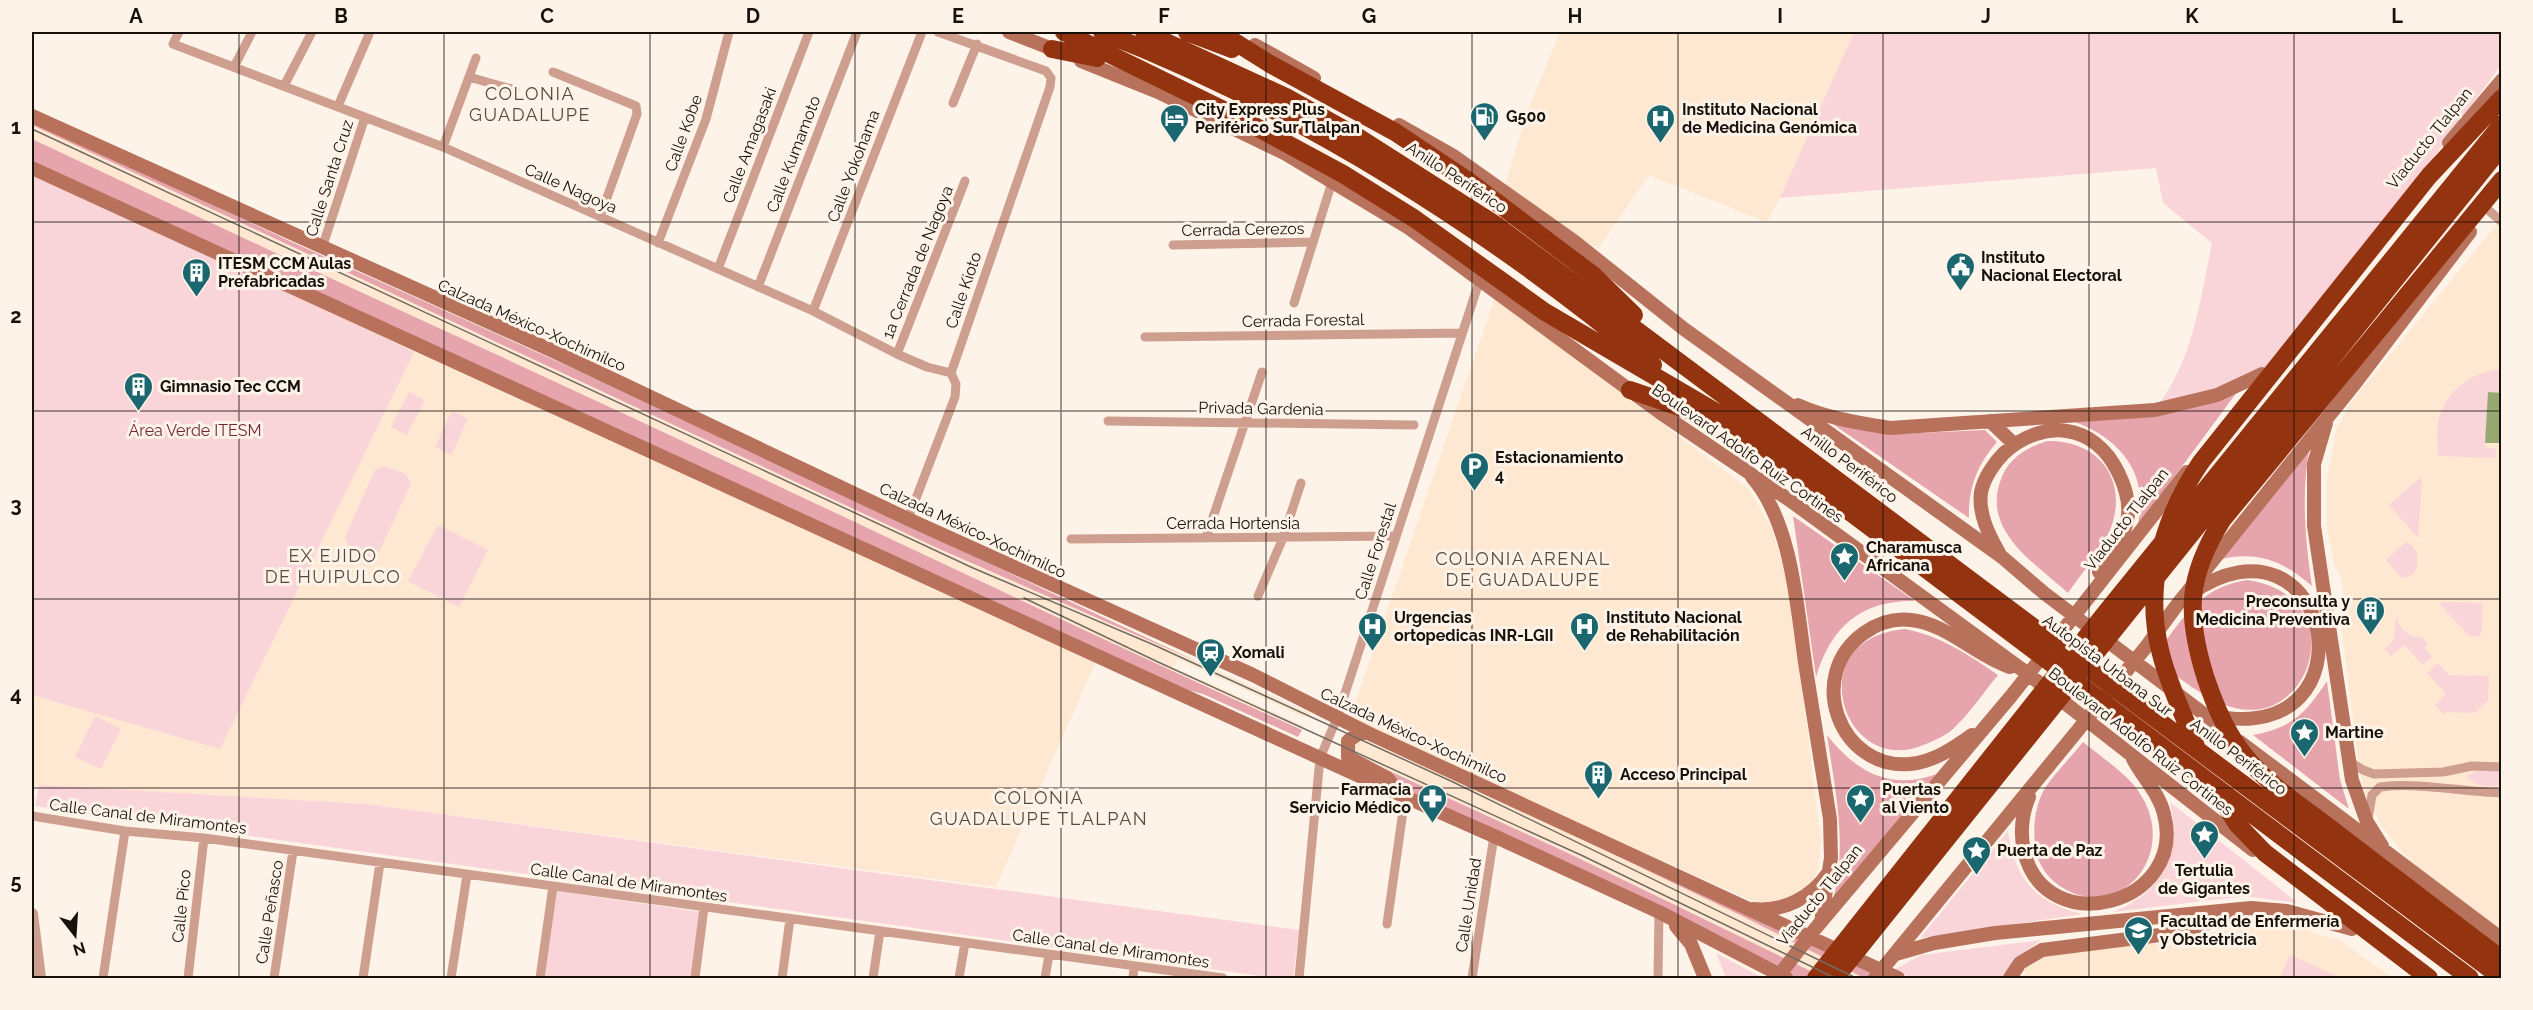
<svg xmlns="http://www.w3.org/2000/svg" width="2533" height="1010" viewBox="0 0 2533 1010" font-family="Raleway,sans-serif">
<style>
.built{fill:#ffe8d1}
.green{fill:#f9d4d8}
.forest{fill:#e6a4ad}
.water{fill:#97a870}
.lines{fill:none;stroke-linecap:round;stroke-linejoin:round}
.minor{stroke:#ce9e8f;stroke-width:9}
.tertiary{stroke:#ce9e8f;stroke-width:12}
.secondary{stroke:#b8725c;stroke-width:14}
.motorway{stroke:#94330f;stroke-width:18}
.tram{stroke:#726b63;stroke-width:1.5}
.grid{fill:none;stroke:#16110b;stroke-width:1.5;stroke-opacity:0.55}
.labels{text-anchor:middle;stroke-width:6;stroke-linejoin:round;paint-order:stroke}
.poi-label{font-size:16px;font-weight:bold;fill:#16110b;stroke:#fef3e9;text-anchor:start}
.street-label{font-size:16px;fill:#16110b;stroke:#fef3e9}
.park-label{font-size:16px;fill:#712536;stroke:#fef3e9}
.neighbourhood-label{font-size:18px;letter-spacing:1.5px;fill:#584a3c;stroke:#fef3e9}
.neatline{fill:none;stroke:#16110b;stroke-width:2}
.grid-label{font-size:20px;text-anchor:middle;font-weight:bold;fill:#16110b}
</style>
<rect width="100%" height="100%" fill="#fef3e9"/>
<path class="built" d="M 1560,32 L 1854,32 L 1780,198 L 1767,222 L 1649,175 L 1598,249 L 1504,188 L 1528,110 Z
M 32,125 L 935,547 L 1094,614 L 1310,713 L 1308,717 L 1304,717 L 1177,659 L 1173,667 L 1304,726 L 1302,730 L 1141,657 L 673,436 L 233,234 L 32,139 Z
M 32,168 L 1098,657 L 996,887 L 367,804 L 32,785 Z
M 2497,224 L 2502,229 L 2501,929 L 2417,866 L 2400,850 L 2381,825 L 2364,792 L 2357,752 L 2340,616 L 2345,610 L 2341,577 L 2335,568 L 2327,528 L 2327,480 L 2336,430 L 2350,404 Z
M 1495,297 L 1749,489 L 1771,527 L 1789,582 L 1821,841 L 1818,870 L 1811,884 L 1796,897 L 1778,903 L 1757,903 L 1349,721 Z
M 1360,736 L 1457,779 L 1744,917 L 1864,978 L 1825,978 L 1570,854 L 1351,753 Z
M 2249,921 L 2272,921 L 2300,926 L 2319,935 L 2338,939 L 2393,978 L 2022,978 L 2026,967 L 2055,950 L 2135,942 L 2169,945 Z"/>
<path class="green" d="M 1854,32 L 2501,32 L 2501,65 L 2411,188 L 2262,373 L 2155,409 C 2193,362 2200,301 2212,243 L 2163,203 L 2156,168 L 1780,198 Z
M 32,172 L 414,352 L 220,749 L 32,695 Z
M 2501,369 L 2501,393 L 2488,393 L 2485,447 L 2496,448 L 2495,458 L 2438,456 C 2438,446 2436,433 2438,423 C 2444,392 2471,372 2501,369 Z
M 409,392 L 425,400 L 407,435 L 391,427 Z
M 452,411 L 468,419 L 451,455 L 435,447 Z
M 384,466 L 406,474 L 411,484 L 378,554 L 370,557 L 349,549 L 345,537 L 375,470 Z
M 2422,476 L 2418,538 L 2389,505 Z
M 438,525 L 488,550 L 459,607 L 408,581 Z
M 2407,541 L 2417,552 L 2417,568 L 2411,576 L 2402,578 L 2386,560 Z
M 2438,602 L 2483,603 L 2482,632 L 2479,636 L 2469,636 Z
M 2396,617 C 2400,630 2408,637 2422,637 L 2428,645 L 2425,648 L 2432,657 L 2423,665 L 2404,645 L 2391,656 L 2384,649 L 2394,640 Z
M 2438,663 L 2449,675 L 2489,676 L 2488,701 L 2474,713 L 2447,712 L 2444,715 L 2435,705 L 2446,694 L 2427,673 Z
M 95,716 L 121,729 L 101,769 L 75,757 Z
M 2490,770 L 2501,772 L 2501,785 C 2489,787 2475,788 2467,777 L 2476,771 Z
M 39,785 L 367,804 L 1299,930 L 1293,978 L 1275,978 L 35,806 Z
M 2170,802 L 2298,903 L 2245,896 L 2113,912 C 2162,893 2183,854 2170,802 Z
M 2008,831 C 2015,879 2035,903 2083,914 L 1920,938 Z
M 556,891 L 701,912 L 691,978 L 544,978 Z
M 2041,940 L 2017,958 L 2003,978 L 1913,978 L 1894,970 L 1921,955 Z
M 1716,953 L 1763,978 L 1726,978 Z
M 2290,955 L 2341,978 L 2279,978 Z"/>
<path class="forest" d="M 32,121 L 292,242 L 650,403 L 1196,661 L 935,547 L 32,125 Z
M 32,139 C 271,252 513,361 753,474 C 936,560 1118,647 1302,730 L 1298,737 L 1203,694 L 1187,690 L 32,161 Z
M 2240,388 L 2138,526 C 2139,517 2140,508 2140,498 C 2139,460 2108,434 2075,422 L 2146,417 Z
M 1824,418 L 1897,434 L 1985,430 L 1997,442 C 1977,465 1968,488 1969,518 Z
M 2047,441 C 2102,440 2131,484 2108,535 C 2098,555 2081,574 2068,593 C 2036,564 1983,532 2000,482 C 2007,459 2025,448 2047,441 Z
M 2310,445 C 2301,491 2305,540 2312,586 C 2280,558 2254,550 2212,561 Z
M 1793,516 L 1915,601 C 1862,600 1831,626 1816,677 Z
M 2247,580 C 2352,595 2314,727 2235,708 C 2205,701 2178,676 2153,658 C 2181,622 2198,587 2247,580 Z
M 1905,629 C 1941,636 1969,655 1998,675 C 1984,692 1970,713 1954,728 C 1947,735 1935,740 1926,744 C 1843,782 1797,638 1905,629 Z
M 2327,681 L 2340,780 L 2349,809 L 2253,735 C 2292,728 2306,713 2327,681 Z
M 1827,735 C 1856,772 1890,791 1937,774 L 1834,896 C 1847,843 1835,789 1827,735 Z
M 2083,742 C 2099,755 2118,768 2132,783 C 2188,847 2120,930 2057,884 C 2045,875 2036,860 2035,845 C 2033,826 2035,805 2045,788 C 2056,772 2071,757 2083,742 Z
M 1348,752 L 1570,854 L 1825,978 L 1795,978 L 1657,909 L 1405,794 Z
M 1511,805 L 1892,978 L 1864,978 L 1744,917 Z"/>
<path class="water" d="M 2488,392 L 2501,393 L 2501,443 L 2485,443 Z"/>
<g class="lines">
<path class="minor" d="M 179,32 L 173,44 L 443,147 L 813,311 L 897,354 L 927,367 L 951,373
M 234,67 L 252,32
M 553,72 L 636,106 L 637,114 L 600,217
M 469,77 L 515,90
M 284,86 L 312,32
M 953,103 L 977,44
M 338,106 L 370,32
M 443,147 L 476,58
M 2487,209 L 2502,222
M 658,243 L 706,119 L 729,32
M 1173,245 L 1313,242
M 322,248 L 365,117
M 718,269 L 809,32
M 758,287 L 857,32
M 1294,303 L 1332,182
M 813,311 L 922,32
M 1145,337 L 1462,333
M 897,354 L 965,181
M 1108,421 L 1414,425
M 908,519 L 955,397 L 956,384 L 951,373 L 1050,87 L 1051,78 L 1046,71 L 938,32
M 1206,538 L 1262,372
M 1071,539 L 1396,536
M 1258,596 L 1283,538 L 1301,483
M 2349,761 L 2363,770 L 2374,774 L 2443,772 L 2472,766 L 2502,767
M 32,816 L 125,831 L 204,838 L 1223,978
M 2368,819 L 2372,795 L 2380,787 C 2421,782 2461,792 2502,793
M 1387,924 L 1405,797
M 103,978 L 125,831
M 188,978 L 204,838
M 274,978 L 293,851
M 363,978 L 380,863
M 451,978 L 467,875
M 540,978 L 553,886
M 695,978 L 704,908
M 782,978 L 790,919
M 873,978 L 880,931
M 959,978 L 965,943
M 1045,978 L 1049,955
M 1133,978 L 1134,966
M 1299,978 L 1320,758 L 1337,718 L 1480,279
M 1472,978 L 1494,836
M 1658,978 L 1659,912"/>
<path class="tertiary" d="M 32,914 L 40,978"/>
<path class="secondary" d="M 1009,32 L 1060,52
M 1255,45 L 1314,78
M 1081,61 L 1158,92 L 1286,154 L 1409,228 L 1665,416 L 1791,501 L 2024,671 L 2253,850
M 32,116 L 551,350 L 908,519 L 1253,675 L 1368,733 L 1898,978
M 1399,125 L 1452,155 L 1575,242 L 1684,329 L 2002,557 L 2044,593 L 2225,730
M 2449,143 L 2502,80
M 32,168 L 1392,791 L 1494,836 L 1659,912 L 1786,978
M 1798,405 C 1826,418 1859,423 1890,428 L 2155,410 L 2217,395 L 2262,374
M 1990,421 L 2014,444
M 2326,423 L 2314,464 L 2314,526 L 2352,780 L 2367,822 L 2382,846
M 1752,477 C 1793,524 1797,610 1806,669 C 1814,719 1822,769 1830,819 L 1831,858 L 1821,922
M 1999,553 C 1989,535 1978,514 1981,492 C 1984,478 1994,463 2004,453 C 2043,418 2094,423 2118,472 C 2140,516 2124,535 2099,572
M 2190,594 C 2331,496 2380,748 2214,716
M 1368,733 L 1359,733 L 1348,741 L 1348,757 L 1387,778 L 1400,794
M 1972,735 C 1954,748 1933,762 1910,764 C 1840,770 1804,676 1864,633 C 1878,623 1895,618 1911,620 C 1948,624 1976,656 2010,667
M 2240,742 L 2502,939
M 2029,797 C 2022,814 2020,833 2024,851 C 2045,942 2188,905 2164,814 C 2159,793 2143,778 2133,759
M 1753,909 C 1784,912 1811,898 1829,872
M 1676,926 L 1691,944 L 1705,978
M 1896,954 L 1934,943 L 1995,933 L 2251,908 L 2287,911 L 2352,929
M 1777,978 L 1815,929 L 2012,695 L 2187,472
M 1875,978 L 2146,647 L 2177,605 L 2356,382 L 2470,232
M 2010,978 L 2020,963 L 2042,950 L 2168,934 L 2209,923 L 2233,912"/>
<path class="motorway" d="M 1064,32 L 1234,115 L 1343,174 L 1415,219 L 1545,312 L 1721,415 L 2470,978
M 1102,32 C 1304,111 1486,227 1653,365
M 1144,32 L 1288,98 L 1358,137 L 1496,225 L 2502,978
M 1187,32 L 1232,49
M 1219,32 L 1270,64 L 1395,132 L 1467,180 L 1593,275 L 1634,315
M 1052,49 L 1097,58
M 2502,180 L 2223,519 C 2186,577 2186,616 2206,679 C 2216,708 2226,732 2245,756 C 2270,787 2307,810 2339,835 C 2393,876 2447,918 2502,959
M 1630,390 L 1714,419
M 2197,749 C 2185,718 2169,686 2161,654 C 2143,587 2163,518 2201,462 L 2429,176 L 2502,98
M 2218,793 L 2237,824 L 2265,853 L 2429,978
M 1816,978 L 2107,611 L 2502,124
M 1835,978 L 2502,146"/>
<path class="tram" d="M 32,129 L 973,568 L 1154,645 L 1453,782 L 1856,978
M 1024,598 L 1158,662 L 1583,856 L 1835,978"/>
</g>
<path class="grid" d="M 239,32 L 239,978M 444,32 L 444,978M 650,32 L 650,978M 855,32 L 855,978M 1061,32 L 1061,978M 1266,32 L 1266,978M 1472,32 L 1472,978M 1678,32 L 1678,978M 1883,32 L 1883,978M 2089,32 L 2089,978M 2294,32 L 2294,978M 32,222 L 2502,222M 32,411 L 2502,411M 32,599 L 2502,599M 32,788 L 2502,788"/>
<defs>
<symbol id="fuel-pin" viewBox="-11 -11 22 30"><path d="M0 17L-7.5 6A9.5 9.5 0 1 1 7.5 6Z" fill="#1b6770" stroke="#fef3e9"/><path d="M-5.5-6h7V0h2V4h1.3V-2.5L3-4.5l.8-.8L6-3V5H2.5V1h-1V6h-7ZM-4.2-4.7v3.2H.2V-4.7Z" fill="#fff"/></symbol>
<symbol id="hotel-pin" viewBox="-11 -11 22 30"><path d="M0 17L-7.5 6A9.5 9.5 0 1 1 7.5 6Z" fill="#1b6770" stroke="#fef3e9"/><path d="M-6-4.5h1.5V1H6V5H4.5V3h-9V5H-6ZM-4 0a1.8 1.8 0 1 1 3.6 0ZM.5 0V-2.5h3Q6-2.5 6 0Z" fill="#fff"/></symbol>
<symbol id="hospital-pin" viewBox="-11 -11 22 30"><path d="M0 17L-7.5 6A9.5 9.5 0 1 1 7.5 6Z" fill="#1b6770" stroke="#fef3e9"/><path d="M-5-5h3v3.5h4V-5h3V5h-3V1.5h-4V5h-3Z" fill="#fff"/></symbol>
<symbol id="civic-pin" viewBox="-11 -11 22 30"><path d="M0 17L-7.5 6A9.5 9.5 0 1 1 7.5 6Z" fill="#1b6770" stroke="#fef3e9"/><path d="M-.6-6.5H3V-4.5H.6V-3L4-1V1h2V6H-6V1h2V-1L-.6-3ZM-1.2 2.5V6h2.4V2.5Z" fill="#fff"/></symbol>
<symbol id="building-pin" viewBox="-11 -11 22 30"><path d="M0 17L-7.5 6A9.5 9.5 0 1 1 7.5 6Z" fill="#1b6770" stroke="#fef3e9"/><path d="M-4-6H4V6H1V3H-1V6H-4ZM-2.5-4.3h1.7v1.8h-1.7ZM.8-4.3h1.7v1.8H.8ZM-2.5-1h1.7V.8h-1.7ZM.8-1h1.7V.8H.8Z" fill="#fff"/></symbol>
<symbol id="parking-pin" viewBox="-11 -11 22 30"><path d="M0 17L-7.5 6A9.5 9.5 0 1 1 7.5 6Z" fill="#1b6770" stroke="#fef3e9"/><path d="M-3.5-5.5H1a3.5 3.5 0 0 1 0 7H-1V5.5H-3.5ZM-1-3.4V-.6H.8a1.4 1.4 0 0 0 0-2.8Z" fill="#fff"/></symbol>
<symbol id="sight-pin" viewBox="-11 -11 22 30"><path d="M0 17L-7.5 6A9.5 9.5 0 1 1 7.5 6Z" fill="#1b6770" stroke="#fef3e9"/><path d="M0-6L1.8-2.2L6-1.7L2.9 1.2L3.7 5.4L0 3.3L-3.7 5.4L-2.9 1.2L-6-1.7L-1.8-2.2Z" fill="#fff"/></symbol>
<symbol id="station-pin" viewBox="-11 -11 22 30"><path d="M0 17L-7.5 6A9.5 9.5 0 1 1 7.5 6Z" fill="#1b6770" stroke="#fef3e9"/><path d="M-3-6H3Q5-6 5-4V2Q5 4 3 4L4.5 6H3L1.5 4h-3L-3 6H-4.5L-3 4Q-5 4-5 2V-4Q-5-6-3-6ZM-3.5-4v3h7v-3ZM-3.5 1v1.5H-2V1ZM2 1v1.5H3.5V1Z" fill="#fff"/></symbol>
<symbol id="pharmacy-pin" viewBox="-11 -11 22 30"><path d="M0 17L-7.5 6A9.5 9.5 0 1 1 7.5 6Z" fill="#1b6770" stroke="#fef3e9"/><path d="M-2-6h4v4h4v4h-4v4h-4v-4h-4v-4h4Z" fill="#fff"/></symbol>
<symbol id="school-pin" viewBox="-11 -11 22 30"><path d="M0 17L-7.5 6A9.5 9.5 0 1 1 7.5 6Z" fill="#1b6770" stroke="#fef3e9"/><path d="M0-5L7-2L0 1L-7-2ZM-4 1L0 2.5L4 1V4Q0 6-4 4Z" fill="#fff"/></symbol>
</defs>
<g fill-rule="evenodd">
<use href="#fuel-pin" x="1468" y="100" width="33" height="45"/>
<use href="#hotel-pin" x="1158" y="102" width="33" height="45"/>
<use href="#hospital-pin" x="1644" y="102" width="33" height="45"/>
<use href="#civic-pin" x="1944" y="250" width="33" height="45"/>
<use href="#building-pin" x="180" y="256" width="33" height="45"/>
<use href="#building-pin" x="122" y="370" width="33" height="45"/>
<use href="#parking-pin" x="1458" y="450" width="33" height="45"/>
<use href="#sight-pin" x="1828" y="540" width="33" height="45"/>
<use href="#building-pin" x="2354" y="594" width="33" height="45"/>
<use href="#hospital-pin" x="1356" y="610" width="33" height="45"/>
<use href="#hospital-pin" x="1568" y="610" width="33" height="45"/>
<use href="#station-pin" x="1194" y="636" width="33" height="45"/>
<use href="#sight-pin" x="2288" y="716" width="33" height="45"/>
<use href="#building-pin" x="1582" y="758" width="33" height="45"/>
<use href="#pharmacy-pin" x="1416" y="782" width="33" height="45"/>
<use href="#sight-pin" x="1844" y="782" width="33" height="45"/>
<use href="#sight-pin" x="2188" y="818" width="33" height="45"/>
<use href="#sight-pin" x="1960" y="834" width="33" height="45"/>
<use href="#school-pin" x="2122" y="914" width="33" height="45"/>
</g>
<g class="labels">
<g class="poi-label">
<text x="1195" y="115">City Express Plus<tspan x="1195" dy="18">Periférico Sur Tlalpan</tspan></text>
<text x="1682" y="115">Instituto Nacional<tspan x="1682" dy="18">de Medicina Genómica</tspan></text>
<text x="1506" y="122">G500</text>
<text x="1981" y="263">Instituto<tspan x="1981" dy="18">Nacional Electoral</tspan></text>
<text x="218" y="269">ITESM CCM Aulas<tspan x="218" dy="18">Prefabricadas</tspan></text>
<text x="160" y="392">Gimnasio Tec CCM</text>
<text x="1495" y="463">Estacionamiento<tspan x="1495" dy="18">4</tspan></text>
<text x="1866" y="553">Charamusca<tspan x="1866" dy="18">Africana</tspan></text>
<text x="2350" y="607" text-anchor="end">Preconsulta y<tspan x="2350" dy="18">Medicina Preventiva</tspan></text>
<text x="1394" y="623">Urgencias<tspan x="1394" dy="18">ortopedicas INR-LGII</tspan></text>
<text x="1606" y="623">Instituto Nacional<tspan x="1606" dy="18">de Rehabilitación</tspan></text>
<text x="1232" y="658">Xomali</text>
<text x="2325" y="738">Martine</text>
<text x="1620" y="780">Acceso Principal</text>
<text x="1411" y="795" text-anchor="end">Farmacia<tspan x="1411" dy="18">Servicio Médico</tspan></text>
<text x="1882" y="795">Puertas<tspan x="1882" dy="18">al Viento</tspan></text>
<text x="1997" y="856">Puerta de Paz</text>
<text x="2204" y="876" text-anchor="middle">Tertulia<tspan x="2204" dy="18">de Gigantes</tspan></text>
<text x="2160" y="927">Facultad de Enfermería<tspan x="2160" dy="18">y Obstetricia</tspan></text>
</g>
<g class="street-label">
<text transform="translate(683 133) rotate(-70)" y="6">Calle Kobe</text>
<text transform="translate(2429 138) rotate(-51)" y="6">Viaducto Tlalpan</text>
<text transform="translate(749 145) rotate(-69)" y="6">Calle Amagasaki</text>
<text transform="translate(793 154) rotate(-69)" y="6">Calle Kumamoto</text>
<text transform="translate(853 166) rotate(-69)" y="6">Calle Yokohama</text>
<text transform="translate(1457 177) rotate(33)" y="6">Anillo Periférico</text>
<text transform="translate(329 178) rotate(-72)" y="6">Calle Santa Cruz</text>
<text transform="translate(571 188) rotate(24)" y="6">Calle Nagoya</text>
<text transform="translate(1243 229) rotate(-1)" y="6">Cerrada Cerezos</text>
<text transform="translate(917 262) rotate(-68)" y="6">1a Cerrada de Nagoya</text>
<text transform="translate(963 290) rotate(-71)" y="6">Calle Kioto</text>
<text transform="translate(1303 320) rotate(-1)" y="6">Cerrada Forestal</text>
<text transform="translate(532 325) rotate(24)" y="6">Calzada México-Xochimilco</text>
<text transform="translate(1261 408) rotate(1)" y="6">Privada Gardenia</text>
<text transform="translate(1748 453) rotate(35)" y="6">Boulevard Adolfo Ruiz Cortines</text>
<text transform="translate(1850 464) rotate(37)" y="6">Anillo Periférico</text>
<text transform="translate(2126 519) rotate(-52)" y="6">Viaducto Tlalpan</text>
<text x="1233" y="529">Cerrada Hortensia</text>
<text transform="translate(973 530) rotate(25)" y="6">Calzada México-Xochimilco</text>
<text transform="translate(1375 551) rotate(-72)" y="6">Calle Forestal</text>
<text transform="translate(2108 665) rotate(37)" y="6">Autopista Urbana Sur</text>
<text transform="translate(1414 735) rotate(25)" y="6">Calzada México-Xochimilco</text>
<text transform="translate(2141 741) rotate(38)" y="6">Boulevard Adolfo Ruiz Cortines</text>
<text transform="translate(2239 756) rotate(37)" y="6">Anillo Periférico</text>
<text transform="translate(148 816) rotate(7)" y="6">Calle Canal de Miramontes</text>
<text transform="translate(629 882) rotate(8)" y="6">Calle Canal de Miramontes</text>
<text transform="translate(1819 895) rotate(-51)" y="6">Viaducto Tlalpan</text>
<text transform="translate(1468 905) rotate(-81)" y="6">Calle Unidad</text>
<text transform="translate(181 906) rotate(-84)" y="6">Calle Pico</text>
<text transform="translate(269 912) rotate(-81)" y="6">Calle Peñasco</text>
<text transform="translate(1111 948) rotate(8)" y="6">Calle Canal de Miramontes</text>
</g>
<g class="park-label">
<text x="195" y="436">Área Verde ITESM</text>
</g>
<g class="neighbourhood-label">
<text x="530" y="100">COLONIA<tspan x="530" dy="21">GUADALUPE</tspan></text>
<text x="333" y="562">EX EJIDO<tspan x="333" dy="21">DE HUIPULCO</tspan></text>
<text x="1523" y="565">COLONIA ARENAL<tspan x="1523" dy="21">DE GUADALUPE</tspan></text>
<text x="1039" y="804">COLONIA<tspan x="1039" dy="21">GUADALUPE TLALPAN</tspan></text>
</g>
</g>
<rect width="2533" height="1010" fill="none" stroke="#fef3e9" stroke-width="66"/>
<g transform="translate(75 935) rotate(163)" stroke="#fef3e9" stroke-width="4.5" paint-order="stroke">
<path d="M0-4.5L10 22L0 15L-10 22Z" fill="#16110b"/>
<text y="-9" font-size="16" font-weight="bold" text-anchor="middle" fill="#16110b">N</text>
</g>
<rect x="33" y="33" width="2467" height="944" class="neatline"/>
<g class="grid-label">
<text x="136" y="23">A</text>
<text x="341" y="23">B</text>
<text x="547" y="23">C</text>
<text x="753" y="23">D</text>
<text x="958" y="23">E</text>
<text x="1164" y="23">F</text>
<text x="1369" y="23">G</text>
<text x="1575" y="23">H</text>
<text x="1780" y="23">I</text>
<text x="1986" y="23">J</text>
<text x="2192" y="23">K</text>
<text x="2397" y="23">L</text>
<text x="16" y="134">1</text>
<text x="16" y="323">2</text>
<text x="16" y="512">3</text>
<text x="16" y="701">4</text>
<text x="16" y="889">5</text>
</g>
</svg>
